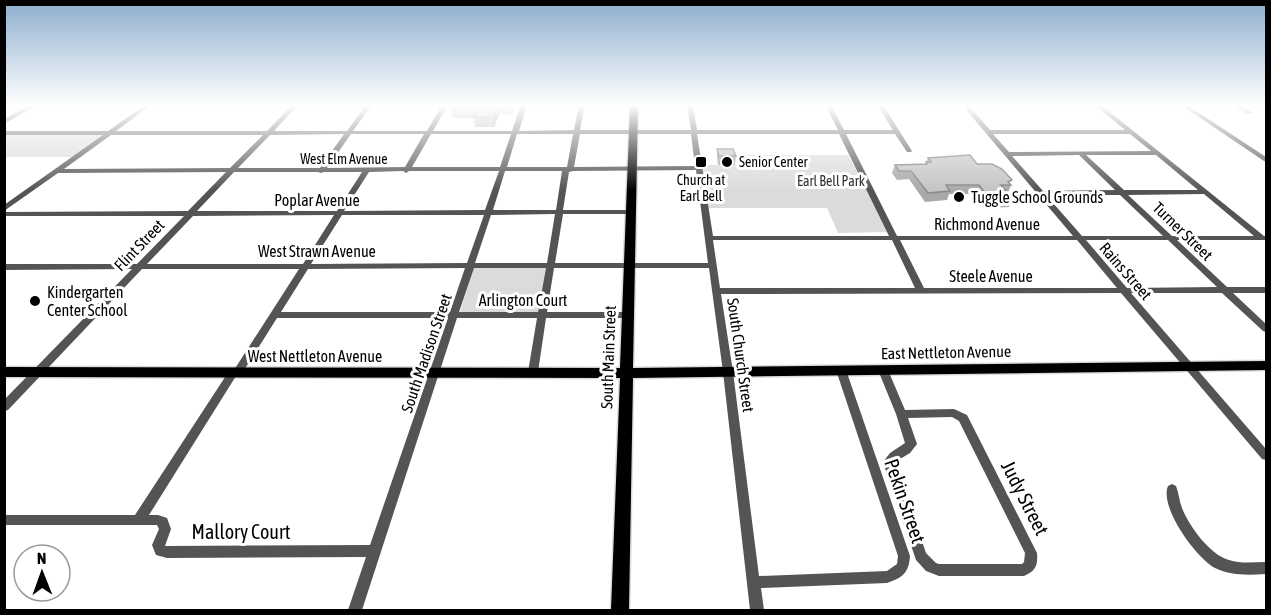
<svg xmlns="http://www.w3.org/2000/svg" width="1271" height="615" viewBox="0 0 1271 615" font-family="'Asap Condensed',sans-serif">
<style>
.green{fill:#dbdbdb}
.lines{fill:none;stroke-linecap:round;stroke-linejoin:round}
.major-casing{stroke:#dbdbdb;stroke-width:3}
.minor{fill:#545454;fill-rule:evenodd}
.major{fill:#000;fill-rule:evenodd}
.wall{fill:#a9a9a9}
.shaded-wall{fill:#898989}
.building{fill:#c4c4c4;stroke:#898989;stroke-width:1.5}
.poi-dot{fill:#000;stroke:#fff;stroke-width:2}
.labels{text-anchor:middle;stroke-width:6;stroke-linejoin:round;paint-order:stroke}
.far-street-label{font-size:14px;fill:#000;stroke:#fff}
.far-poi-label{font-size:14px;fill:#000;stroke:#fff;text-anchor:start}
.far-park-label{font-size:14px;fill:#323232;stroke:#fff}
.poi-label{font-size:16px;fill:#000;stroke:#fff;text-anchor:start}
.street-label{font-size:16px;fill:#000;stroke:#fff}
.near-street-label{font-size:20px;fill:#000;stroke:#fff}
</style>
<rect width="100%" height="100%" fill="#fff"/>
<path class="green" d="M 5,134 L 104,134 L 73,157 L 5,157 Z
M 743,155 L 848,155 L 889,232 L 838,233 L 827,208 L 709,208 L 702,165 L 745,165 Z
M 474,267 L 546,267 L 538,312 L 460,312 Z"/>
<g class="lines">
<defs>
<path id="major" d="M 630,105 L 638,105 L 633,368 L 1266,361 L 1266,370 L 633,378 L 629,610 L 611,610 L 620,378 L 4,377 L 4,367 L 620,368 Z"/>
</defs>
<use href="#major" class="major-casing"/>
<path class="minor" d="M 31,105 L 37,105 L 4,124 L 4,119 Z
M 145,105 L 151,105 L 116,131 L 267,131 L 292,105 L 298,105 L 274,131 L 347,131 L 366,105 L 372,105 L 353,131 L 427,131 L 442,105 L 448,105 L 433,131 L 512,131 L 521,105 L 527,105 L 519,131 L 574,130 L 579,105 L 585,105 L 580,130 L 691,130 L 687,105 L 693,105 L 697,130 L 838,130 L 825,105 L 831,105 L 844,130 L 893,130 L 877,105 L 883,105 L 912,151 L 911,152 L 907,152 L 895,134 L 846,134 L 897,236 L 1073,236 L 962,105 L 968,105 L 990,130 L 1125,130 L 1095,105 L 1101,105 L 1264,236 L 1266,236 L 1266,240 L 1177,240 L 1227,287 L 1266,287 L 1266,293 L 1233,293 L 1266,324 L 1266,332 L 1263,331 L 1222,293 L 1131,293 L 1266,449 L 1266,460 L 1262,459 L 1121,293 L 721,294 L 733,372 L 759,576 L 887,571 L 897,564 L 898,556 L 836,370 L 837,368 L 845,368 L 846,370 L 910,556 C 909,573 902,578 887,583 L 761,588 L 764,610 L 750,610 L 723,372 L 709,268 L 554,268 L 547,312 L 628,312 L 633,315 L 628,318 L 546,318 L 538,372 L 537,374 L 529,374 L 528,372 L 537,318 L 457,318 L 362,610 L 348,610 L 366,557 L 167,558 L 156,555 L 152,545 L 159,529 L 157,525 L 4,525 L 4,515 L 135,515 L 229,371 L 234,370 L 299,269 L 142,269 L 8,410 L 4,411 L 4,400 L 132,269 L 4,270 L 4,264 L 137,264 L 184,216 L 4,216 L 4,212 L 188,211 L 226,172 L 58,173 L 4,211 L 4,205 L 103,135 L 4,135 L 4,131 L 108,131 ZM 344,134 L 320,168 L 238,168 L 270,135 ZM 351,134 L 424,134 L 405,167 L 327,168 ZM 431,134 L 511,134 L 500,167 L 412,167 ZM 517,134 L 573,134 L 567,167 L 507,167 ZM 580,134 L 691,134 L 695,166 L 574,167 ZM 697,134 L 839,134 L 889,236 L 713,236 ZM 993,134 L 1130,134 L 1151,151 L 1009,152 ZM 111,135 L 263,135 L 230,168 L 64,169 ZM 1079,155 L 1115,190 L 1043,191 L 1012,156 ZM 1086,155 L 1156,155 L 1198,190 L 1124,190 ZM 696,170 L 708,263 L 555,263 L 563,214 L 630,214 L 634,212 L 630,210 L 563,210 L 569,172 L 573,171 ZM 403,171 L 406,173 L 409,171 L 499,171 L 485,210 L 344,211 L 369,172 ZM 505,171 L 562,171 L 556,210 L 493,210 ZM 234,172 L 318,172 L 321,173 L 324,172 L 362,172 L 337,211 L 197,211 ZM 1204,194 L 1254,236 L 1172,236 L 1128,195 ZM 1046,195 L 1120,195 L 1163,236 L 1082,236 ZM 555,214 L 547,263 L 475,263 L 491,215 ZM 334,215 L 303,264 L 147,264 L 193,216 ZM 342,215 L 484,215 L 467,263 L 311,264 ZM 713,240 L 892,240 L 915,288 L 720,288 ZM 900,240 L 1077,240 L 1117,288 L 924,288 ZM 1086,240 L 1168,240 L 1217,287 L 1127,288 ZM 465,268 L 450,312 L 281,312 L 308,269 ZM 474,268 L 546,268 L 538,312 L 459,312 ZM 277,318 L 448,318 L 370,545 L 165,546 L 171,529 L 167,518 L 158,515 L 149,515 L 236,376 L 241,375 Z
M 1181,105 L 1187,105 L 1266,157 L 1266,162 L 1264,161 Z
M 1232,105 L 1239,105 L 1253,113 L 1248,114 Z
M 883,367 L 887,368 L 888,370 L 905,410 L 954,409 L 967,415 L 1037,553 C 1038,565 1036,571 1024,576 L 939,576 L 926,571 L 916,560 L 883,462 L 890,453 L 905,443 L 896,414 L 878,370 L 879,368 ZM 952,417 L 959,421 L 1025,553 L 1024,562 L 1022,564 L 939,564 L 936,563 L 926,553 L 895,462 L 910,453 L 917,444 L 908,418 Z
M 1172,484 L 1176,486 C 1179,493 1179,501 1182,508 C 1189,526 1210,555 1229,560 C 1241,564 1254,562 1266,562 L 1266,574 C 1249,575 1231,576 1215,568 C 1196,558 1159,507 1168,486 Z"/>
<use href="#major" class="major"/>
</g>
<path class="wall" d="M 452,105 L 516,105 L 512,114 L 499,114 L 494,127 L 475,127 L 474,118 L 452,118 L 451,107 Z
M 717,149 L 736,156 L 735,165 L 718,165 L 717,157 Z
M 928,158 L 977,164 L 1010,184 L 1011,185 L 1008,193 L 1012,198 L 1009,207 L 987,208 L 976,194 L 949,194 L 947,200 L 925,202 L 909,179 L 897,180 L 892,173 L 895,165 L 925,164 Z"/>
<path class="shaded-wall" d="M 497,105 L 499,114 L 494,127 L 493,117 Z
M 511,105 L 516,105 L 512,114 Z"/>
<path class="building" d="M 452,105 L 497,105 L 493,117 L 474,117 L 478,107 L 451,107 Z
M 717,149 L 733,149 L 736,156 L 719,156 Z
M 970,155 L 977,164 L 992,164 L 1002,169 L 1012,180 L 1008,182 L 1011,185 L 1001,185 L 1012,198 L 990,199 L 979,185 L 946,185 L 950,191 L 928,193 L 911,171 L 899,171 L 895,165 L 927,164 L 926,162 L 931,162 L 928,158 Z"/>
<linearGradient id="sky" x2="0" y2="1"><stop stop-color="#8cadcc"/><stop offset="0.55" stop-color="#fff"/><stop offset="1" stop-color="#fff" stop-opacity="0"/></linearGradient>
<rect width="1271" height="191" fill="url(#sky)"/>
<g class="poi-dot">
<rect x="695" y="156" width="12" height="12" rx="3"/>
<circle cx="727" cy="162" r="6"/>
<circle cx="959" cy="197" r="6"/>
<circle cx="35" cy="301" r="6"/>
</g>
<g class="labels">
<g class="far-street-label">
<text x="344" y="164">West Elm Avenue</text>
</g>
<g class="far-poi-label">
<text x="739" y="167">Senior Center</text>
<text x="701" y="185" text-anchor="middle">Church at<tspan x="701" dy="16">Earl Bell</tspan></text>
</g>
<g class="far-park-label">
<text x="831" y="186">Earl Bell Park</text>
</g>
<g class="poi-label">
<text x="971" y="203">Tuggle School Grounds</text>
<text x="47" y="298">Kindergarten<tspan x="47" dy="18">Center School</tspan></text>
</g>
<g class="street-label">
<text x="317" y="206">Poplar Avenue</text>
<text x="987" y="230">Richmond Avenue</text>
<text transform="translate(1183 231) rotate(44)" y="6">Turner Street</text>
<text transform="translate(139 245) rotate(-46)" y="6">Flint Street</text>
<text x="317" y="257">West Strawn Avenue</text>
<text transform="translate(1126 271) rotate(49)" y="6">Rains Street</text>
<text x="991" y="282">Steele Avenue</text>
<text x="523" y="306">Arlington Court</text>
<text transform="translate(946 352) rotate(-1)" y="6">East Nettleton Avenue</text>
<text transform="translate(426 353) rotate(-71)" y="6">South Madison Street</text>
<text transform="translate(741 355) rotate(82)" y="6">South Church Street</text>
<text x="315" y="362">West Nettleton Avenue</text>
<text transform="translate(608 357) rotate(-88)" y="6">South Main Street</text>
</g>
<g class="near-street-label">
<text transform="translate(1025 498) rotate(63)" y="7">Judy Street</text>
<text transform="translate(905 501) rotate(71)" y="7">Pekin Street</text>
<text x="241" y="539">Mallory Court</text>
</g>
</g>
<rect width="1271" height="615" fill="none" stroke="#000000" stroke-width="12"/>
<g transform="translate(42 573) rotate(359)"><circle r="28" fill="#ffffff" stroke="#999999" stroke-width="1.5"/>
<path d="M0-4.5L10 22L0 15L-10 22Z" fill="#000000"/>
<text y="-9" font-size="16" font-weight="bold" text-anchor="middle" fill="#000000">N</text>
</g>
</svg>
